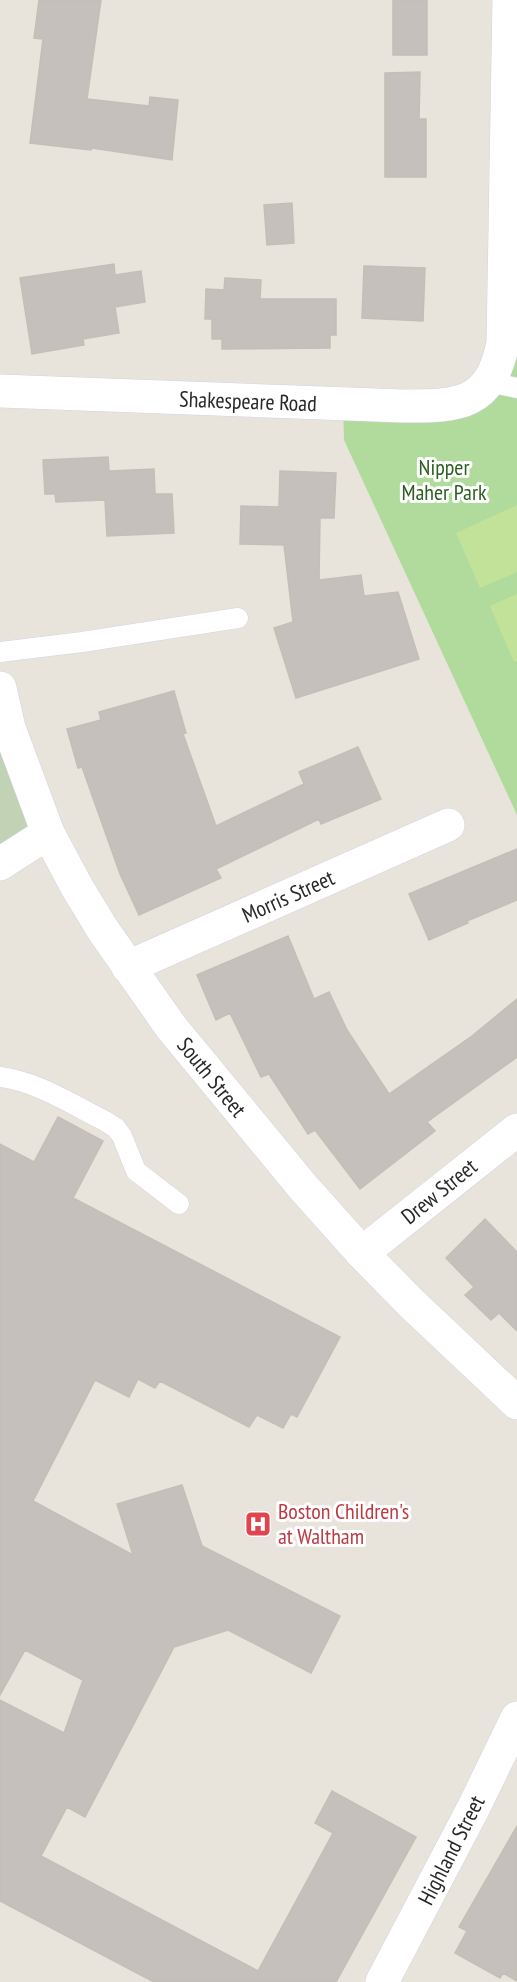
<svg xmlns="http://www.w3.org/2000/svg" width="517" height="1982" viewBox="0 0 517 1982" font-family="'PT Sans Narrow',sans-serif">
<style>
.green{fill:#b1db9d}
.cemetery{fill:#c2d2b4}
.pitch{fill:#c2e299}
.building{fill:#c5c0bb;stroke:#c4bfb5;stroke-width:1.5}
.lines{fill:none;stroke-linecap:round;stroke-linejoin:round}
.lane-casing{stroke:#d1d4e0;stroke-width:21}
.street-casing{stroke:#d1d4e0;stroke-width:34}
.secondary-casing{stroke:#d1d4e0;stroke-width:34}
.lane{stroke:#fff;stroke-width:20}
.street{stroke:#fff;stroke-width:33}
.secondary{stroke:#fff;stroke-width:33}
.labels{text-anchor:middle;stroke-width:6;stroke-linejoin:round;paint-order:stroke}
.street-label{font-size:22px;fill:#282828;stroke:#fff}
.park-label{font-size:22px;fill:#2c5e20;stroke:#fff}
.health-label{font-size:22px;fill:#be3a42;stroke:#fff;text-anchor:start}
</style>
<rect width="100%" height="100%" fill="#e9e4db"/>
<path class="green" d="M 517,224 L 517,815 L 344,440 L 343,404 L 480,391 Z"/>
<path class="cemetery" d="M 0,734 L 48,833 L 0,864 Z"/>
<path class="pitch" d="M 517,505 L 517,572 L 480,588 L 456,533 Z
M 517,594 L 517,661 L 514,662 L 490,606 Z"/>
<path class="building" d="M 39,0 L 101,0 L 87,99 L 149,106 L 150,97 L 178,100 L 172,160 L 92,148 L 91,150 L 30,143 L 43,39 L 34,38 Z
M 393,0 L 427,0 L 427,55 L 393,55 Z
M 420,72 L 419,119 L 426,119 L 426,177 L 385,177 L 385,73 Z
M 292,203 L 294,243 L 267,245 L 264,205 Z
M 114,264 L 115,275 L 141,271 L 145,302 L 115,307 L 119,333 L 83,339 L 84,345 L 32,354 L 20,278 Z
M 364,266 L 425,268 L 423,321 L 362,318 Z
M 225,278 L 261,280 L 260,299 L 336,299 L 336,335 L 330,335 L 330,348 L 222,349 L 222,339 L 212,339 L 212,319 L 205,319 L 206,289 L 224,290 Z
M 108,457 L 109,471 L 154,469 L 155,494 L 172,494 L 174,533 L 107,536 L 105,500 L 56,502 L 55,494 L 45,494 L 43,460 Z
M 280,471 L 336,473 L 334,518 L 320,518 L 319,580 L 361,575 L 364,596 L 398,592 L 419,659 L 296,698 L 274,628 L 293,622 L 284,545 L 240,544 L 241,506 L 279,507 Z
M 174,691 L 186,733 L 183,734 L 216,826 L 304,784 L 299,772 L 358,747 L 381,799 L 321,824 L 319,819 L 216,869 L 221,878 L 139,915 L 120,874 L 82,767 L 78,768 L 67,729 L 101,720 L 99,712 Z
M 517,849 L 517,900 L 467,921 L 468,923 L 429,940 L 409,894 Z
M 288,936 L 314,999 L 329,992 L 347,1030 L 389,1094 L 472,1036 L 517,999 L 517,1057 L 427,1122 L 435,1131 L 360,1189 L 315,1130 L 308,1134 L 269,1074 L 261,1077 L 230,1013 L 216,1020 L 197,975 Z
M 58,1117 L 103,1141 L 73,1198 L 340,1337 L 297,1417 L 291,1414 L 283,1428 L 257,1415 L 249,1427 L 160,1381 L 155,1388 L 138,1379 L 129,1397 L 95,1380 L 33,1501 L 133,1555 L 117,1504 L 182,1485 L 202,1546 L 340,1616 L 311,1673 L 228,1630 L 174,1647 L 85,1817 L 67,1807 L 41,1856 L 258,1971 L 333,1833 L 315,1823 L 332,1791 L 416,1837 L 336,1982 L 154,1982 L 0,1901 L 0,1700 L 64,1733 L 83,1680 L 25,1650 L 0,1695 L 0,1144 L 34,1162 Z
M 485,1219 L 517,1252 L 517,1331 L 499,1313 L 491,1320 L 465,1295 L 474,1287 L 446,1258 Z
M 517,1826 L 517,1981 L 503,1973 L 500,1978 L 455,1953 L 467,1931 L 459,1927 Z"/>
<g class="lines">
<defs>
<path id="lane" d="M 489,382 L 517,388
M 0,652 L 82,642 L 238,618
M 0,1077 C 36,1081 73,1105 105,1121 L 116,1128 L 122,1136 L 136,1171 L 179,1204"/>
<path id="street" d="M 0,391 L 403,406 C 459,406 490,406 503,343 L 509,0
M 0,864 L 48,833
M 128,967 L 448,825
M 362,1253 L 517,1130"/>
<path id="secondary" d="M 0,688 L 9,728 L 48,833 L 78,889 L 103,930 L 171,1027 L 303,1187 L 362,1253 L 411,1303 L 517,1403
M 382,1982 L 474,1807 L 517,1718"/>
</defs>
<use href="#lane" class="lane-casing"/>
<use href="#street" class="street-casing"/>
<use href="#secondary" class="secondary-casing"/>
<use href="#lane" class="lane"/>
<use href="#street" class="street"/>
<use href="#secondary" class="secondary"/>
</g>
<defs>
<symbol id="hospital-square" viewBox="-11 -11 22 22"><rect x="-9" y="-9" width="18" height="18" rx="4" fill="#e0444e" stroke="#fff"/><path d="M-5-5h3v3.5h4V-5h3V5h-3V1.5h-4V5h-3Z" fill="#fff"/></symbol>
</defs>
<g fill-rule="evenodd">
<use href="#hospital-square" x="243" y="1509" width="30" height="30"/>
</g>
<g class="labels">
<g class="street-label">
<text transform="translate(248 401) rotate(2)" y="8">Shakespeare Road</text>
<text transform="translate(288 896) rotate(-24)" y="8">Morris Street</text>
<text transform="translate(212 1077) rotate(51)" y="8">South Street</text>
<text transform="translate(439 1191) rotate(-39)" y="8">Drew Street</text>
<text transform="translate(451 1850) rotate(-63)" y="8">Highland Street</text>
</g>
<g class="park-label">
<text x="444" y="475">Nipper<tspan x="444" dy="25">Maher Park</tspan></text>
</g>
<g class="health-label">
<text x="278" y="1519">Boston Children's<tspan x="278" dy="25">at Waltham</tspan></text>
</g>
</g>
</svg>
